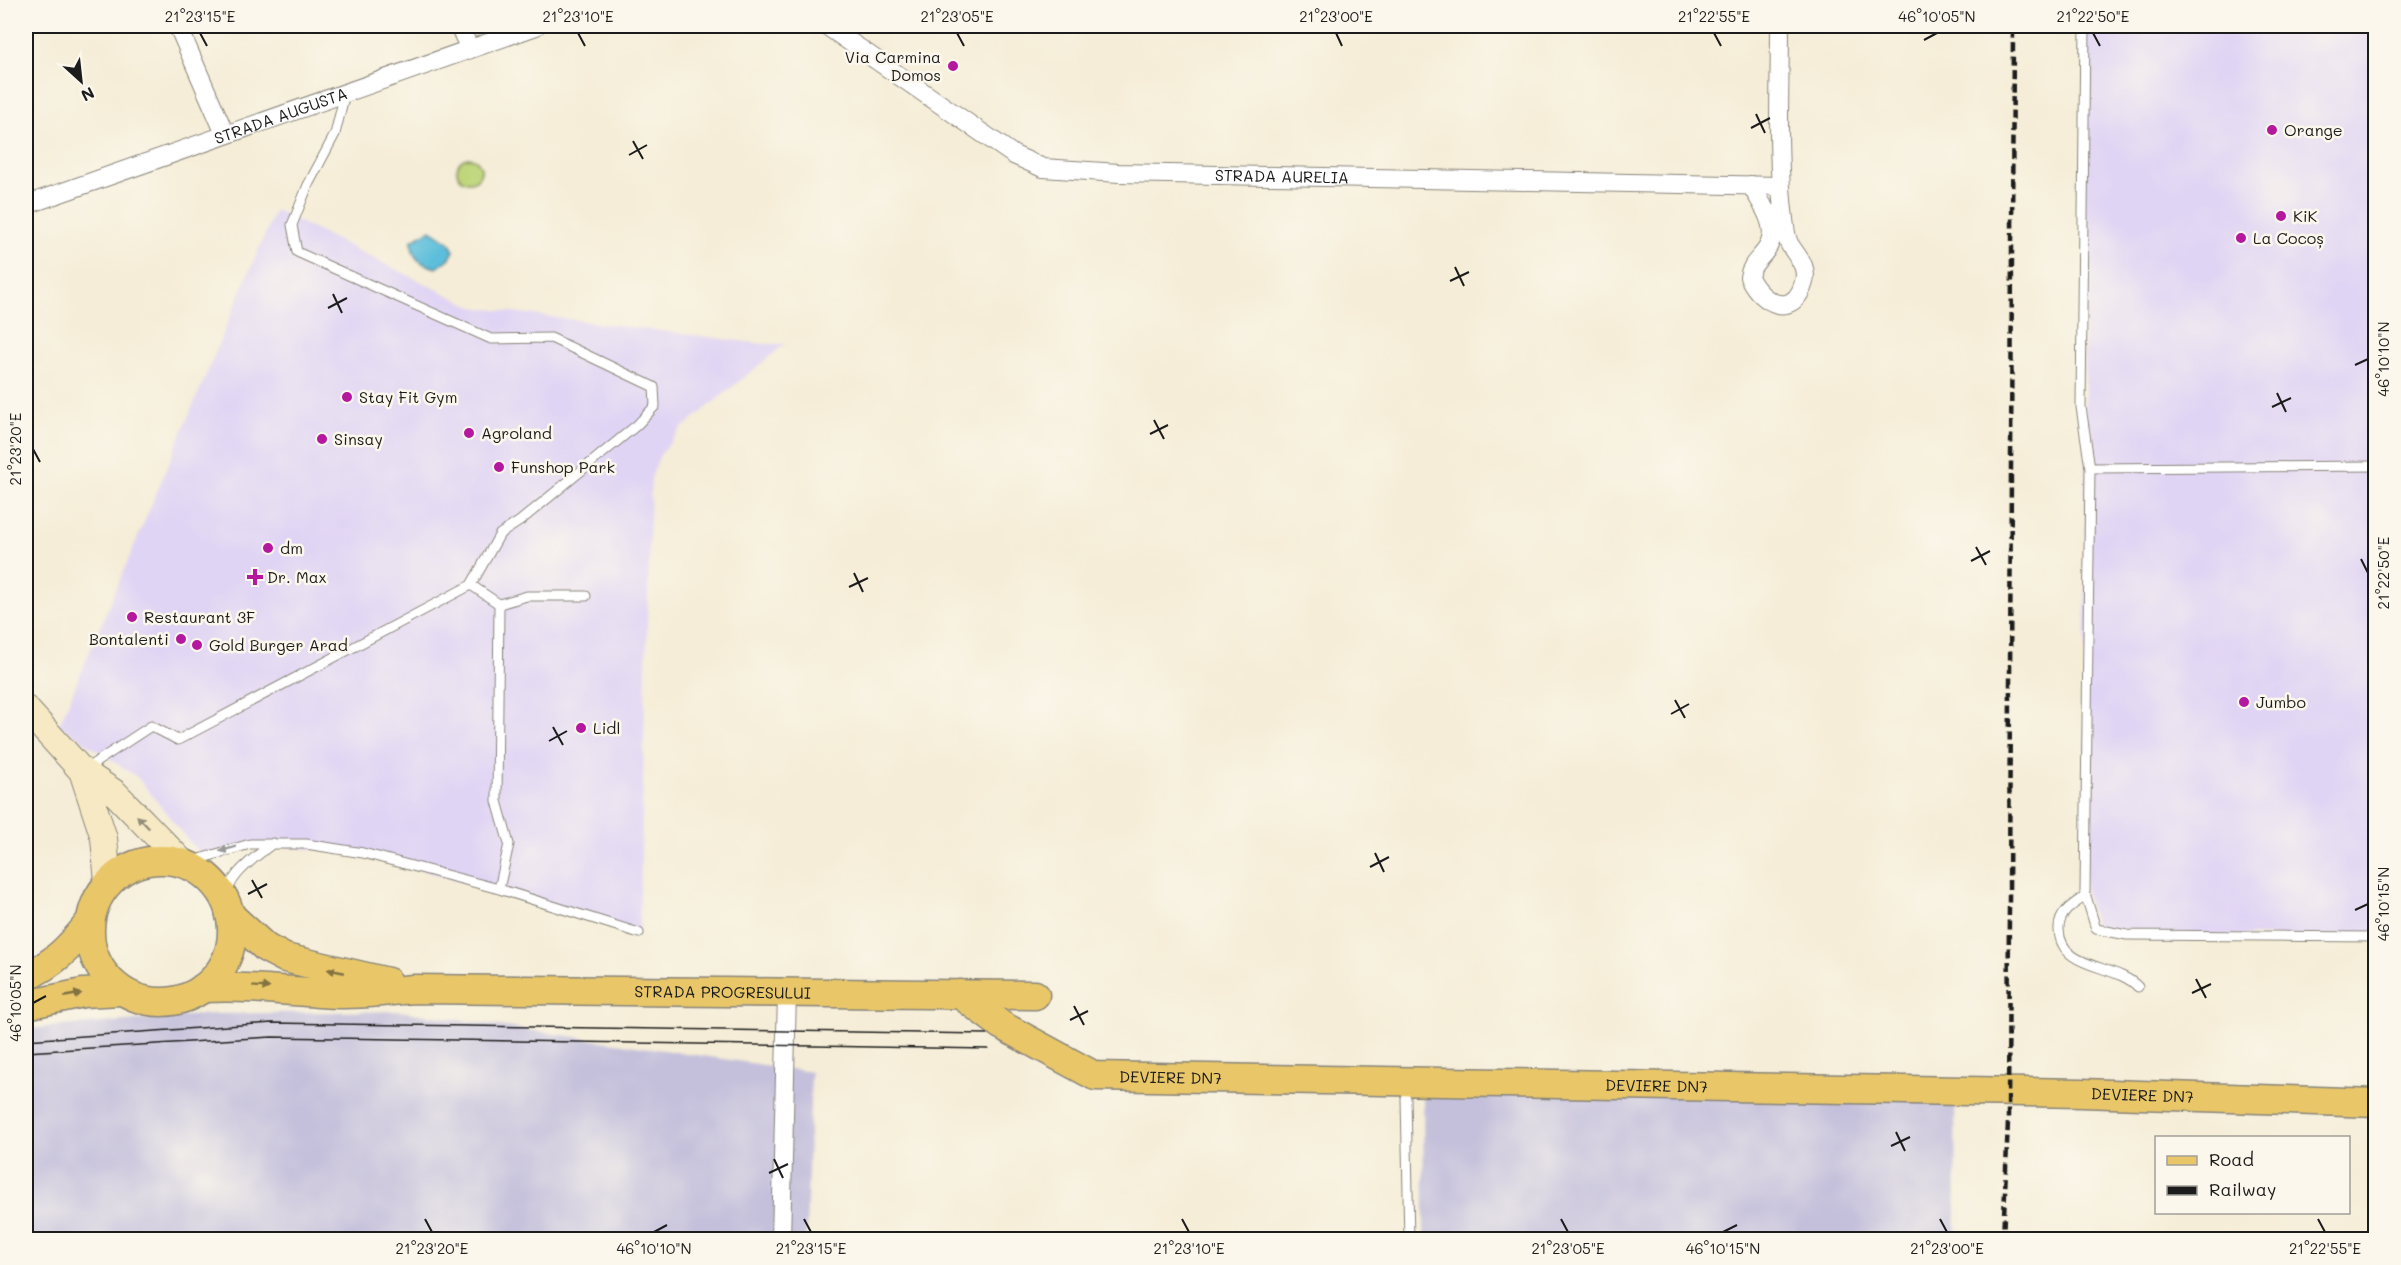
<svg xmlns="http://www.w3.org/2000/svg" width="2401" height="1265" viewBox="0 0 2401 1265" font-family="Mali,sans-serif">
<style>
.built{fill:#e0d4f4}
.industrial{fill:#c4c0db}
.green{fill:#bfd67a;stroke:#6e794b;stroke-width:1.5}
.water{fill:#5bbeda;stroke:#3c6d7b;stroke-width:1.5}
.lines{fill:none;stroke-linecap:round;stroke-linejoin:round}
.lane-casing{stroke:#88847a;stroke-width:11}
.street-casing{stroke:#88847a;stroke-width:20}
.secondary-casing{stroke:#88847a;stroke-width:28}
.primary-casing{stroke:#88847a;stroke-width:31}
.lane{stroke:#fff;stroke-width:9}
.street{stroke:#fff;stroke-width:18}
.secondary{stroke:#f6e9c3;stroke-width:26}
.primary{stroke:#e9c769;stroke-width:28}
.tram{stroke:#1c1c1c;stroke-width:1.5}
.rail{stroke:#1c1c1c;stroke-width:4.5;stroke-dasharray:9 4.5;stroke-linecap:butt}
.oneway{fill:#948d78}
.oneway2{fill:#999}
.oneway3{fill:#827242}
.ticks{fill:none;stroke:#1c1c1c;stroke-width:2}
.poi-dot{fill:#b5179e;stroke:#fbf7ec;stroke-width:2}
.labels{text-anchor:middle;stroke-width:5;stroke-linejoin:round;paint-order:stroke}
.poi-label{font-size:16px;fill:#1c1c1c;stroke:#fbf7ec;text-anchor:start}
.street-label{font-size:16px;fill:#1c1c1c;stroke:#fbf7ec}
.neatline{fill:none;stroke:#1c1c1c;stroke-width:2}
.ticks-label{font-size:15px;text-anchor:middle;fill:#1c1c1c}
</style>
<rect width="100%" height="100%" fill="#fbf7ec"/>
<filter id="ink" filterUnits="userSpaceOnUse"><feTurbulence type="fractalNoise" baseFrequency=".0167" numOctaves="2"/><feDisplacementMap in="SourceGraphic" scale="12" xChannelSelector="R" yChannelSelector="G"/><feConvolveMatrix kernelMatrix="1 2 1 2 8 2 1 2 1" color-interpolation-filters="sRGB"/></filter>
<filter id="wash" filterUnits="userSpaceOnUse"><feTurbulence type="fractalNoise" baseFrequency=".008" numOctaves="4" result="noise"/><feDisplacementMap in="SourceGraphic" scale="24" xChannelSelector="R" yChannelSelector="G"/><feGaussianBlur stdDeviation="1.35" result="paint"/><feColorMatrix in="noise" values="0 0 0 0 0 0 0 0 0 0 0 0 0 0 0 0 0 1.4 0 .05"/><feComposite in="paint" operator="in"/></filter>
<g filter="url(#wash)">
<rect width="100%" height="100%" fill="#f5edd7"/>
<path class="built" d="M 2085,26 L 2375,26 L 2375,937 L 2127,935 L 2096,929 L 2085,893 Z
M 275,210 L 473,307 L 762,344 L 785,344 L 681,429 L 660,455 L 651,478 L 639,933 L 363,853 L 250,844 L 202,857 L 137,777 L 59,725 Z"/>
<path class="industrial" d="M 399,1011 L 811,1072 L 806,1239 L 26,1240 L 26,1029 L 212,1014 Z
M 1955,1083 L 1956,1239 L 1424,1239 L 1423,1086 Z"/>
<path class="green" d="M457 170a12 12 0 1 1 24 0a12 12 0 1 1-24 0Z"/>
<path class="water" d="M 431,230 L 449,242 L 454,251 L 450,258 L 437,268 C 421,264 411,259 412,240 Z"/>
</g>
<g filter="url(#ink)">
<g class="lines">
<defs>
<path id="lane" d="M 2085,26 L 2081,407 L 2090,468 L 2085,893 L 2096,929 L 2127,935 L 2376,937
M 2090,468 L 2376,466
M 471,585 L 499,604 L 497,801 L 509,844 L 499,889
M 499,604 L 527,596 L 586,596
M 84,770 L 151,726 L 178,740 L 471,585 L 500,534 L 520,521 L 637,425 L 655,406 L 654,387 L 551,338 L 491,339 L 297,252 L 292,225 L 308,185 L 335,134 L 345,93
M 186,863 L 250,844 L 306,844 L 363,853 L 499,889 L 639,933
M 2086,896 C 2073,904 2058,913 2059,930 C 2061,971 2116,963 2138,987
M 227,903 C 223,878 256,857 273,843
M 1406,1098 L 1409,1240"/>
<g id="street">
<path d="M 178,26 L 225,134"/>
<path d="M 459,26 L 469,47"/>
<path id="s1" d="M 827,26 L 1014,155 L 1043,168 L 1119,173 L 1780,186"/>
<path d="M 1751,185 C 1761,204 1782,228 1766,250 C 1759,260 1751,264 1749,277 C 1762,305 1794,319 1804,282 C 1808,266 1798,258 1790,245 C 1786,239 1785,227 1784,219 C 1776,155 1780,90 1780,26"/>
<path id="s2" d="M 26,205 L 536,26"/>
<path d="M 781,1240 L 787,993"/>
</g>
<path id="secondary" d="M 26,709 L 82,771 L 115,793 L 184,864
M 82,771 L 104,838 L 108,883"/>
<g id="primary">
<circle cx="161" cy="931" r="71"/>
<path d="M 230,915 L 266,948 L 285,958 L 388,982"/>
<path d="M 26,976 C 53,965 71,946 89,923"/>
<path id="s3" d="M 203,988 C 243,986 280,990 319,993 C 351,996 382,992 413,989 L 1035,995"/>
<path id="s4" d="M 960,994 L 1001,1025 L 1095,1076 L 2082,1093 L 2376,1103"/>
<path d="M 26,1005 L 83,993 L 121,991"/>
</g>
</defs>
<use href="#lane" class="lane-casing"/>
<use href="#street" class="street-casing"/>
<use href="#secondary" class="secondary-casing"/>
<use href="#primary" class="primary-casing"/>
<use href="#lane" class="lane"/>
<use href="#street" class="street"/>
<use href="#secondary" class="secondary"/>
<use href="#primary" class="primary"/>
<path class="tram" d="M 26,1040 L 272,1023 L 987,1034
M 26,1052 L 272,1037 L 988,1049"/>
<path class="rail" d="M 2003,1240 L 2008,1121 L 2013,26"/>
</g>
<defs><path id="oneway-solid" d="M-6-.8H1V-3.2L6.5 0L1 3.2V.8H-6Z" transform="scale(1.5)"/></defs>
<use class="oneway" href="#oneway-solid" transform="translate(143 822) rotate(-134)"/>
<use class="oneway2" href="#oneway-solid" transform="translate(228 849) rotate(164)"/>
<g class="oneway3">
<use href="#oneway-solid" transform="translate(336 971) rotate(-169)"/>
<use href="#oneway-solid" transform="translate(261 987) rotate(4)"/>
<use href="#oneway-solid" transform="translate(73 995) rotate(-11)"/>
</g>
</g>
<path class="ticks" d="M 200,33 L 207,46M 578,33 L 585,46M 957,33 L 964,46M 1336,33 L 1342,46M 1714,33 L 1721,46M 2093,33 L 2100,46M 1924,40 L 1937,33M 1756,114 L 1765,133M 1751,128 L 1770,118M 633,141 L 643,159M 629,155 L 647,145M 1455,267 L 1464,286M 1450,281 L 1469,272M 333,294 L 342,313M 328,308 L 347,298M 2355,365 L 2368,359M 2277,393 L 2286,412M 2272,407 L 2291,398M 1154,420 L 1164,439M 1150,434 L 1168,425M 33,449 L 40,462M 1976,547 L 1986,565M 2361,559 L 2368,573M 1971,561 L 1990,551M 854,573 L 863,592M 849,587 L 868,578M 1675,700 L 1685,718M 1671,714 L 1689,704M 553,727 L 563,745M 549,741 L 567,731M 1375,853 L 1384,872M 1370,867 L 1389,857M 252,880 L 262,898M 248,894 L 267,884M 2355,910 L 2368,904M 2196,979 L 2206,998M 2192,993 L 2211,984M 33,1003 L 46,996M 1074,1006 L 1084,1025M 1070,1020 L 1088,1011M 1896,1132 L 1905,1151M 1891,1146 L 1910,1137M 774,1159 L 783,1178M 769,1173 L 788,1164M 425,1219 L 432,1232M 804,1219 L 811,1232M 1182,1219 L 1189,1232M 1561,1219 L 1568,1232M 1940,1219 L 1947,1232M 2318,1219 L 2325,1232M 654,1232 L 667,1225M 1723,1232 L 1737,1225"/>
<g class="poi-dot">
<circle cx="953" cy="66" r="6"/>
<circle cx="2272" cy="130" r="6"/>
<circle cx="2281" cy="216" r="6"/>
<circle cx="2241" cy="238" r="6"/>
<circle cx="347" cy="397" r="6"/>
<circle cx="469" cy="433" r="6"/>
<circle cx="322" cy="439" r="6"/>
<circle cx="499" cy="467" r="6"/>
<circle cx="268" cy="548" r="6"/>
<path d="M252 568h6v6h6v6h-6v6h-6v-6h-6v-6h6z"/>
<circle cx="132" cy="617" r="6"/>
<circle cx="181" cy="639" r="6"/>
<circle cx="197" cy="645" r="6"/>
<circle cx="2244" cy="702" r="6"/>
<circle cx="581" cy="728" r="6"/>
</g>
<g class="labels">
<g class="poi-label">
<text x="941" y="63" text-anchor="end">Via Carmina<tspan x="941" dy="18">Domos</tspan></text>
<text x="2284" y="136">Orange</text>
<text x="2293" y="222">KiK</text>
<text x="2253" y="244">La Cocoș</text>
<text x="359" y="403">Stay Fit Gym</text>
<text x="481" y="439">Agroland</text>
<text x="334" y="445">Sinsay</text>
<text x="511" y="473">Funshop Park</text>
<text x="280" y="554">dm</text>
<text x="267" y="583">Dr. Max</text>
<text x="144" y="623">Restaurant 3F</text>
<text x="169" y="645" text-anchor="end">Bontalenti</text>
<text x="209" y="651">Gold Burger Arad</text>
<text x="2256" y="708">Jumbo</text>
<text x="593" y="734">Lidl</text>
</g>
<g class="street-label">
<text dy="6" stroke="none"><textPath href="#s2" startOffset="270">STRADA AUGUSTA</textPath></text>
<text dy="6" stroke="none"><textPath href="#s1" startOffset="498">STRADA AURELIA</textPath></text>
<text dy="6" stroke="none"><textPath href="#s3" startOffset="520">STRADA PROGRESULUI</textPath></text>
<text dy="6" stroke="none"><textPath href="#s4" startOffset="234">DEVIERE DN7</textPath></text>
<text dy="6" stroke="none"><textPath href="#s4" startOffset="720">DEVIERE DN7</textPath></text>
<text dy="6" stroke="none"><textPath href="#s4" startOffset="1206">DEVIERE DN7</textPath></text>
</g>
</g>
<rect width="2401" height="1265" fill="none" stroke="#fbf7ec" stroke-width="66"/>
<rect x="2155" y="1136" width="195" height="78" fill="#fbf7ec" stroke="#a29f99" stroke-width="1.5"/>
<rect x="2167" y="1156" width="30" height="9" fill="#e9c769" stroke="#a29f99" stroke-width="1.5"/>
<text x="2209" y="1166" font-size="18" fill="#1c1c1c">Road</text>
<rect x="2167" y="1186" width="30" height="9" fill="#1c1c1c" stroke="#a29f99" stroke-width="1.5"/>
<text x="2209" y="1196" font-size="18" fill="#1c1c1c">Railway</text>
<g transform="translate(81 81) rotate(153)" stroke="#fbf7ec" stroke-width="4.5" paint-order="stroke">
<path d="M0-4.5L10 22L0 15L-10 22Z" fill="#1c1c1c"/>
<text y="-9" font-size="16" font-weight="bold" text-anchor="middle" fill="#1c1c1c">N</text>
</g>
<rect x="33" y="33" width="2335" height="1199" class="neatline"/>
<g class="ticks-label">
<text x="200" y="22">21°23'15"E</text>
<text x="578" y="22">21°23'10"E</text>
<text x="957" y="22">21°23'05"E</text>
<text x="1336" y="22">21°23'00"E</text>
<text x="1714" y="22">21°22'55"E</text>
<text x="1937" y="22">46°10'05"N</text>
<text x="2093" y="22">21°22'50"E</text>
<text transform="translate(2384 359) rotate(-90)" y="5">46°10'10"N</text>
<text transform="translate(16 449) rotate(-90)" y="5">21°23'20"E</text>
<text transform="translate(2384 573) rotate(-90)" y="5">21°22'50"E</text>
<text transform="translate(2384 904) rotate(-90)" y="5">46°10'15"N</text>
<text transform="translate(16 1003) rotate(-90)" y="5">46°10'05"N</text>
<text x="432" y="1254">21°23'20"E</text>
<text x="654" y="1254">46°10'10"N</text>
<text x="811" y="1254">21°23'15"E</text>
<text x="1189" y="1254">21°23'10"E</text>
<text x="1568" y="1254">21°23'05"E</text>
<text x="1723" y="1254">46°10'15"N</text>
<text x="1947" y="1254">21°23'00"E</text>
<text x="2325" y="1254">21°22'55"E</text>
</g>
</svg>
